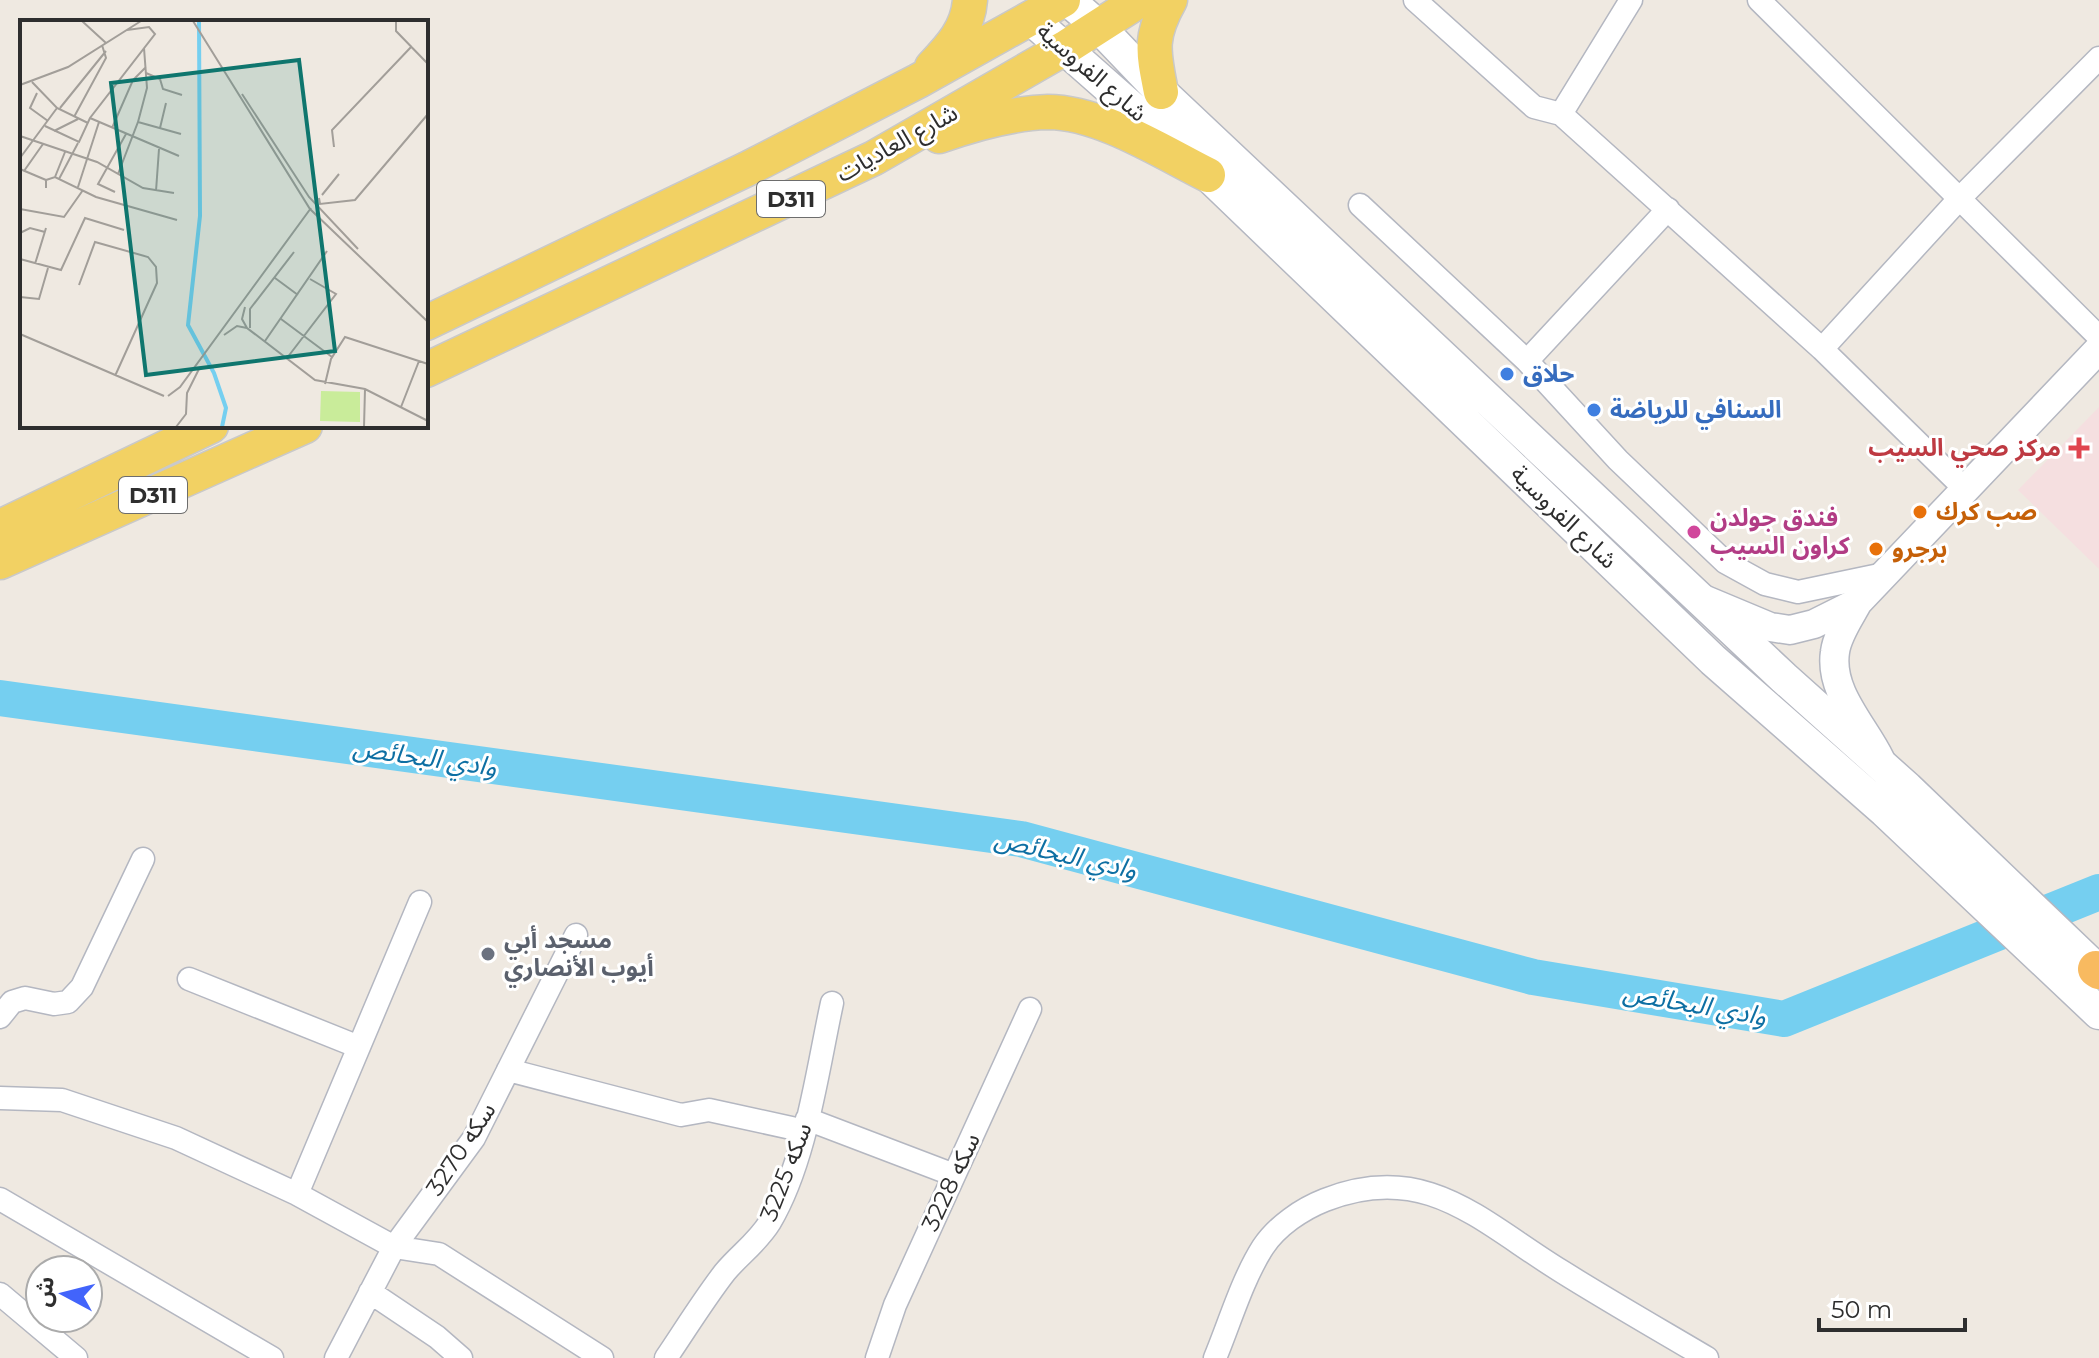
<svg xmlns="http://www.w3.org/2000/svg" width="2099" height="1358" viewBox="0 0 2099 1358" font-family="Montserrat,'Noto Sans Arabic',sans-serif">
<style>
.medical{fill:#f5dfe0}
.lines{fill:none;stroke-linecap:round;stroke-linejoin:round}
.river{stroke:#75cff0;stroke-width:36}
.minor-casing{stroke:#b4b7c1;stroke-width:25}
.tertiary-casing{stroke:#b4b7c1;stroke-width:31}
.secondary-casing{stroke:#b4b7c1;stroke-width:35}
.primary-casing{stroke:#c9c9c9;stroke-width:37}
.trunk-casing{stroke:#c9c9c9;stroke-width:39}
.minor{stroke:#fff;stroke-width:22}
.tertiary{stroke:#fff;stroke-width:28}
.secondary{stroke:#fff;stroke-width:32}
.primary{stroke:#f2d163;stroke-width:34}
.trunk{stroke:#f8ba60;stroke-width:36}
.shop-dot{fill:#3f7fe0;stroke:#fff;stroke-width:3}
.health-dot{fill:#e0444e;stroke:#fff;stroke-width:3}
.food-dot{fill:#e8710a;stroke:#fff;stroke-width:3}
.hotel-dot{fill:#d1479c;stroke:#fff;stroke-width:3}
.worship-dot{fill:#6b7280;stroke:#fff;stroke-width:3}
.labels{text-anchor:middle;stroke-width:6;stroke-linejoin:round;paint-order:stroke}
.shield{fill:#fff;stroke:#6d6d6d;stroke-width:2}
.shield-label{font-size:22px;font-weight:bold;fill:#2e2e2e}
.street-label{font-size:24px;fill:#2e2e2e;stroke:#fff}
.shop-label{font-size:24px;font-weight:bold;fill:#366cbe;stroke:#fff;text-anchor:start}
.health-label{font-size:24px;font-weight:bold;fill:#be3a42;stroke:#fff;text-anchor:end}
.food-label{font-size:24px;font-weight:bold;fill:#c56008;stroke:#fff;text-anchor:start}
.hotel-label{font-size:24px;font-weight:bold;fill:#b23c85;stroke:#fff;text-anchor:start}
.worship-label{font-size:24px;font-weight:bold;fill:#5b616d;stroke:#fff;text-anchor:start}
.water-label{font-size:26px;font-style:italic;fill:#0d6fa3;stroke:#fff}
.inset-river{fill:none;stroke:#75cff0;stroke-width:4}
.inset-road{fill:none;stroke:#a29e99;stroke-width:2}
.view{fill:#0f766e;fill-opacity:0.15;stroke:#0f766e;stroke-width:4}
.inset-edge{fill:none;stroke:#2e2e2e;stroke-width:4}
</style>
<rect width="100%" height="100%" fill="#efe9e1"/>
<path class="medical" d="M 2099,407 L 2099,569 L 2018,490 Z"/>
<g class="lines">
<path class="river" d="M 0,698 L 1021,839 L 1533,977 L 1784,1019 L 2099,892"/>
<defs>
<path id="minor" d="M 1415,0 L 1534,107 L 1561,114 L 1822,349 L 1965,489
M 1759,0 L 2099,337
M 1561,114 L 1631,0
M 1360,205 L 1527,361 L 1618,460 L 1725,562 L 1765,584 L 1798,592 L 1884,574
M 1822,349 L 1960,198 L 2099,58
M 1527,361 L 1668,209
M 420,902 L 297,1194 L 394,1247 L 439,1254 L 602,1358
M 189,979 L 359,1047
M 0,1017 L 12,1002 L 25,998 L 54,1004 L 68,1002 L 82,987 L 143,859
M 508,1070 L 681,1115 L 709,1110 L 805,1131
M 0,1098 L 62,1100 L 176,1138 L 297,1194
M 807,1119 L 954,1175
M 0,1199 L 272,1358
M 370,1292 L 437,1337 L 461,1358
M 0,1294 L 76,1358
M 336,1358 L 394,1247 L 474,1138 L 576,935
M 666,1358 C 685,1330 704,1299 725,1272 C 740,1254 757,1243 770,1222 C 806,1161 817,1072 832,1003
M 877,1358 L 895,1305 L 1030,1009
M 1215,1358 C 1230,1322 1242,1280 1263,1247 C 1277,1226 1302,1209 1325,1200 C 1426,1160 1481,1222 1561,1271 C 1609,1301 1658,1329 1707,1358"/>
<path id="tertiary" d="M 1703,599 L 1770,627 L 1790,630 L 1814,624 L 1858,602
M 1880,759 C 1864,726 1829,692 1835,652 C 1837,635 1850,617 1858,602 L 2099,349"/>
<path id="secondary" d="M 1068,0 L 1098,26 L 1161,92 L 1784,678 L 1907,788 L 2099,972
M 1030,18 L 1208,175 L 1713,660 L 1885,811 L 2099,1013"/>
<path id="primary" d="M 932,67 C 951,47 968,29 970,0
M 1161,92 C 1153,52 1149,37 1170,0
M 939,136 C 973,124 1011,113 1048,112 C 1100,112 1162,152 1208,175
M 426,323 L 747,169 L 918,81 L 1063,0
M 426,370 L 874,158 L 1065,48 L 1140,0
M 0,527 L 211,426
M 0,562 L 305,426"/>
<path id="trunk" d="M 2096,969 L 2099,971"/>
</defs>
<use href="#minor" class="minor-casing"/>
<use href="#tertiary" class="tertiary-casing"/>
<use href="#secondary" class="secondary-casing"/>
<use href="#primary" class="primary-casing"/>
<use href="#trunk" class="trunk-casing"/>
<use href="#minor" class="minor"/>
<use href="#tertiary" class="tertiary"/>
<use href="#secondary" class="secondary"/>
<use href="#primary" class="primary"/>
<use href="#trunk" class="trunk"/>
</g>
<g class="shop-dot">
<circle cx="1507" cy="374" r="8"/>
<circle cx="1594" cy="410" r="8"/>
</g>
<path class="health-dot" d="M2075 436h8v8h8v8h-8v8h-8v-8h-8v-8h8z"/>
<g class="food-dot">
<circle cx="1920" cy="512" r="8"/>
<circle cx="1876" cy="549" r="8"/>
</g>
<circle class="hotel-dot" cx="1694" cy="532" r="8"/>
<circle class="worship-dot" cx="488" cy="954" r="8"/>
<g class="labels">
<g class="shield">
<rect x="757" y="181" width="68" height="36" rx="6"/>
<rect x="119" y="477" width="68" height="36" rx="6"/>
</g>
<g class="shield-label">
<text x="791" y="207">D311</text>
<text x="153" y="503">D311</text>
</g>
<g class="street-label">
<text transform="translate(1092 72) rotate(41)" y="8">شارع الفروسية</text>
<text transform="translate(897 143) rotate(-29)" y="8">شارع العاديات</text>
<text transform="translate(1564 517) rotate(44)" y="8">شارع الفروسية</text>
<text transform="translate(461 1149) rotate(-57)" y="8">سكه 3270</text>
<text transform="translate(786 1172) rotate(-69)" y="8">سكه 3225</text>
<text transform="translate(951 1182) rotate(-65)" y="8">سكه 3228</text>
</g>
<g class="shop-label">
<text x="1523" y="382">حلاق</text>
<text x="1610" y="418">السنافي للرياضة</text>
</g>
<g class="health-label">
<text x="2061" y="456">مركز صحي السيب</text>
</g>
<g class="food-label">
<text x="1936" y="520">صب كرك</text>
<text x="1892" y="557">برجرو</text>
</g>
<g class="hotel-label">
<text x="1710" y="526">فندق جولدن<tspan x="1710" dy="28">كراون السيب</tspan></text>
</g>
<g class="worship-label">
<text x="504" y="948">مسجد أبي<tspan x="504" dy="28">أيوب الأنصاري</tspan></text>
</g>
<g class="water-label">
<text transform="translate(425 757) rotate(8)" y="9">وادي البحائص</text>
<text transform="translate(1066 854) rotate(13)" y="9">وادي البحائص</text>
<text transform="translate(1695 1004) rotate(10)" y="9">وادي البحائص</text>
</g>
</g>
<g transform="translate(20 20)">
<rect width="408" height="408" fill="#efe9e1"/>
<path d="M 301,371 L 340,372 L 340,402 L 300,401 Z" fill="#c9ec9a"/>
<path class="inset-river" d="M 179,1 L 180,196 L 168,305 L 194,353 L 206,388 L 202,407"/>
<path class="inset-road" d="M 62,1 L 86,23M 173,1 L 290,189 L 408,302M 376,1 L 376,11 L 408,44M 126,53 L 140,59 L 143,69 L 162,75M 12,62 L 37,88 L 68,103M 0,65 L 48,47 L 121,1M 17,73 L 10,88 L 28,101M 222,74 L 289,177 L 338,229M 40,88 L 86,31M 54,97 L 86,38 L 82,25M 70,98 L 159,136M 118,102 L 127,68 L 124,28M 25,106 L 59,122 L 70,98 L 135,14 L 129,7 L 107,10M 92,108 L 113,60 L 126,47M 140,108 L 146,83M 34,111 L 58,99M 0,116 L 77,142 L 123,168 L 154,173M 314,127 L 312,110 L 392,26M 0,138 L 37,88M 0,149 L 26,160M 4,151 L 23,124M 98,154 L 118,102 L 161,114M 35,157 L 45,132M 39,159 L 58,123M 58,167 L 79,102M 26,168 L 26,160 L 35,157 L 76,177 L 157,200M 136,171 L 139,129M 95,172 L 78,164 L 106,114M 302,175 L 319,154M 299,178 L 300,184 L 335,180 L 408,94M 0,189 L 44,197 L 63,170M 0,213 L 10,208 L 25,212M 0,239 L 41,250 L 65,198 L 104,210M 15,244 L 26,208M 255,258 L 278,275M 59,265 L 75,222 L 128,237 L 136,247 L 137,263 L 95,356M 0,277 L 19,279 L 28,248M 225,287 L 222,299 L 227,308 L 295,360 L 345,369 L 408,401M 261,299 L 312,337M 230,308 L 230,289 L 274,232M 0,314 L 144,376M 204,315 L 217,306 L 227,308M 245,321 L 307,231M 267,338 L 316,274 L 290,259M 305,364 L 311,339 L 325,317 L 408,344M 148,376 L 160,367 L 291,188M 381,387 L 399,341M 156,407 L 166,394 L 167,373 L 180,347M 344,407 L 345,369"/>
<path class="view" d="M 279,40 L 315,331 L 126,355 L 91,63 Z"/>
<rect width="408" height="408" class="inset-edge"/>
</g>
<g transform="translate(64 1294) rotate(277)"><circle r="38" fill="#ffffff" stroke="#ababab" stroke-width="2"/>
<path d="M0-6L14 30L0 20L-14 30Z" fill="#4264fb"/>
<text y="-12" font-size="22" font-weight="bold" text-anchor="middle" fill="#2e2e2e">ش</text>
</g>
<path d="M1819 1318v12h146v-12" fill="none" stroke="#2e2e2e" stroke-width="4"/>
<text x="1831" y="1318" font-size="24" fill="#2e2e2e" stroke="#ffffff" stroke-width="6" paint-order="stroke">50 m</text>
</svg>
